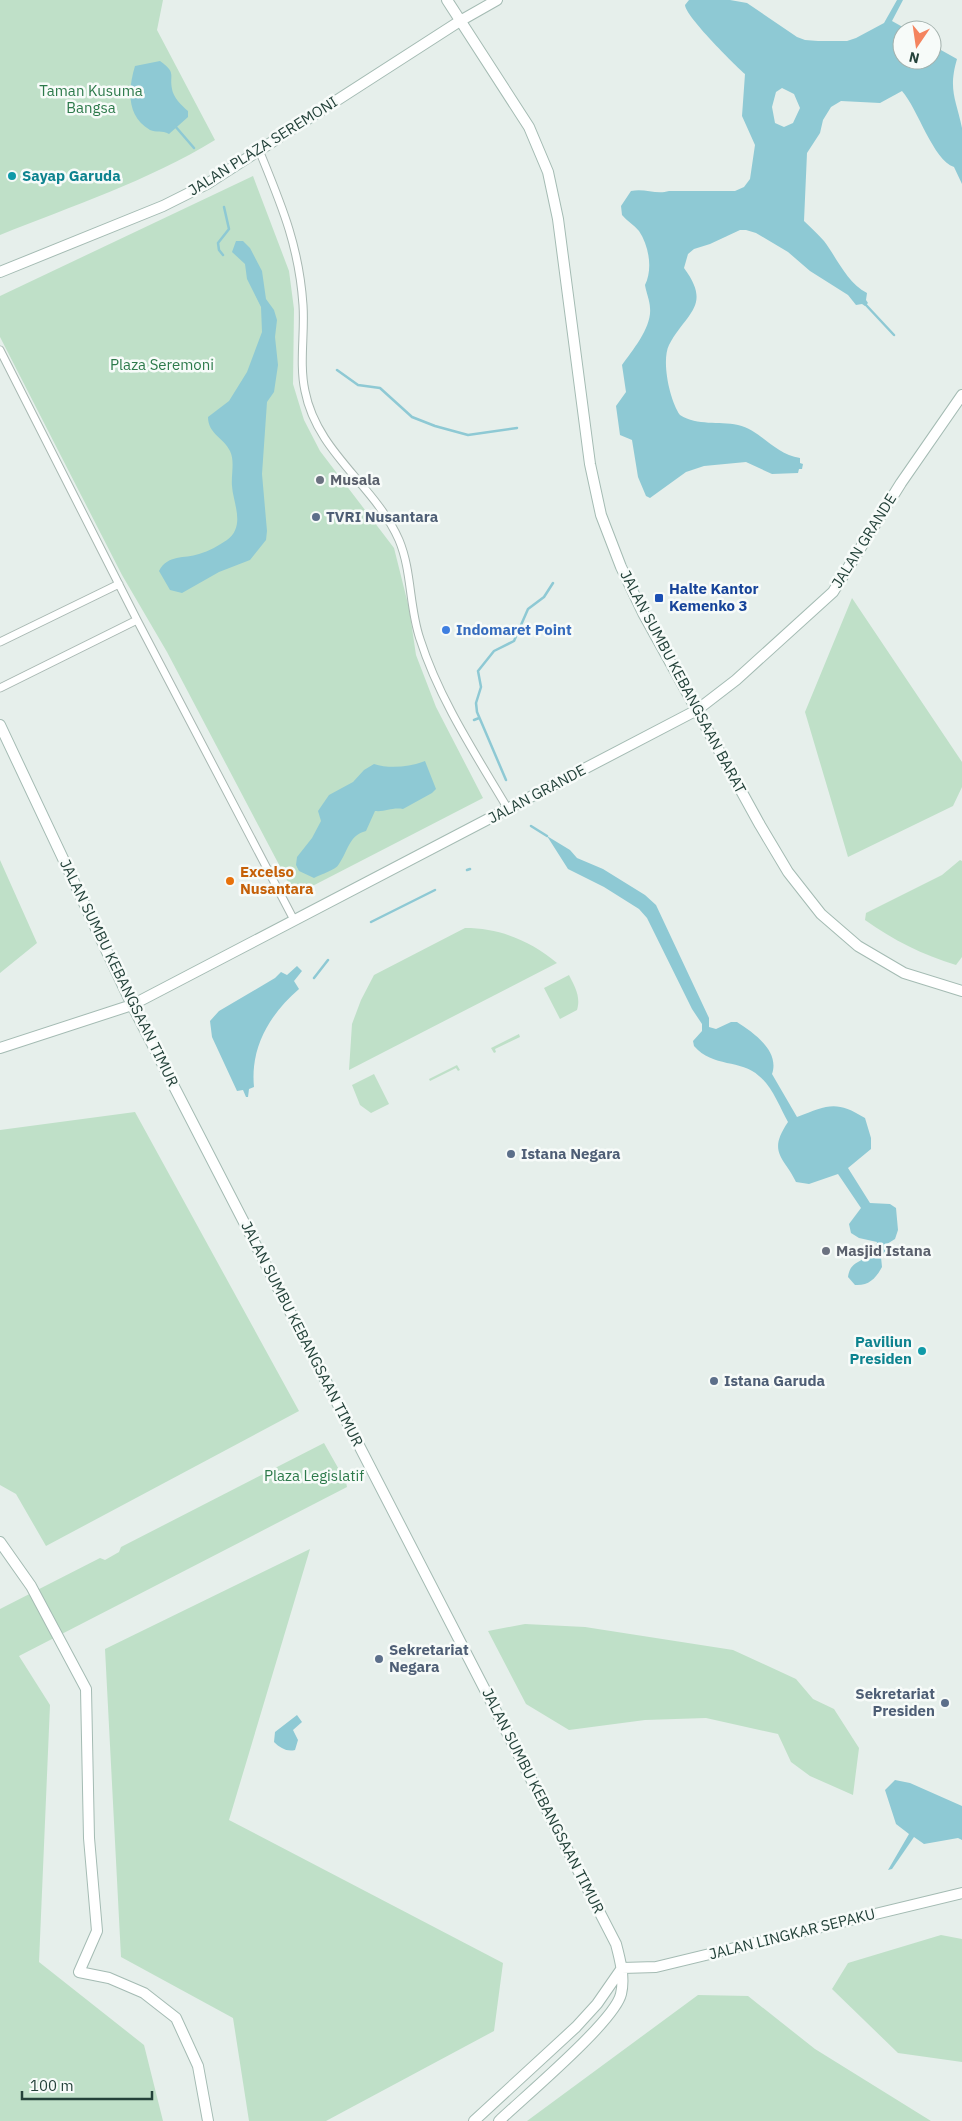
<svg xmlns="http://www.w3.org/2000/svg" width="962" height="2121" viewBox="0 0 962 2121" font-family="'IBM Plex Sans',sans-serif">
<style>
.green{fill:#bfe0c8}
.water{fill:#8ec9d4;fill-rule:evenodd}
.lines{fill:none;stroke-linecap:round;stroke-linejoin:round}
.stream{stroke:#8ec9d4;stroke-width:2.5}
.street-casing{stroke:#a8b8b2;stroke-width:9}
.secondary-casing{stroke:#a4bbb3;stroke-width:12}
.street{stroke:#fff;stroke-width:7}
.secondary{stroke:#fff;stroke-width:10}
.culture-dot{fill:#0f9aa8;stroke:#f7fbf9;stroke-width:2}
.worship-dot{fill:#6b7280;stroke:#f7fbf9;stroke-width:2}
.service-dot{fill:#5c6f8a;stroke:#f7fbf9;stroke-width:2}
.transit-dot{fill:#1a4fb4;stroke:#f7fbf9;stroke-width:2}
.shop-dot{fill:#3f7fe0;stroke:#f7fbf9;stroke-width:2}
.food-dot{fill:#e8710a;stroke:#f7fbf9;stroke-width:2}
.labels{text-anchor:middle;stroke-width:5;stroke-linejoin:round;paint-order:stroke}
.park-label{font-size:15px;fill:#2d7a4b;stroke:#f7fbf9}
.street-label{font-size:15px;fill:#24423a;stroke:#f7fbf9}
.culture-label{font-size:15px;font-weight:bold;fill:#0d838f;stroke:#f7fbf9;text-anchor:start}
.worship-label{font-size:15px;font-weight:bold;fill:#5b616d;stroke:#f7fbf9;text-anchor:start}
.service-label{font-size:15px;font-weight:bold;fill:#4e5e75;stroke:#f7fbf9;text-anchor:start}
.transit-label{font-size:15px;font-weight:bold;fill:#164399;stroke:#f7fbf9;text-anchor:start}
.shop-label{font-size:15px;font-weight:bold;fill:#366cbe;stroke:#f7fbf9;text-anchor:start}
.food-label{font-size:15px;font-weight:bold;fill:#c56008;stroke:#f7fbf9;text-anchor:start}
</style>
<rect width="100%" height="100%" fill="#e6efeb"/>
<path class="green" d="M 0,0 L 163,0 L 157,30 L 215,140 C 148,181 72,206 0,235 Z
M 253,176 L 289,271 L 294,309 L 293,384 L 304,420 L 320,451 L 394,548 L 409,608 L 416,655 L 436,707 L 483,798 L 295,895 L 167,652 L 122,575 L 0,337 L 0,296 Z
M 852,598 L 962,762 L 962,787 L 953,806 L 848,857 L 805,712 Z
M 0,860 L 37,943 L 0,973 Z
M 960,860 L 962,861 L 962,957 L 956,965 C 923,955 893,940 865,920 L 866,913 L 942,875 Z
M 465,928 C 500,928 531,941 557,963 L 349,1070 L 352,1024 L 361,1000 L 374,975 Z
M 569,975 C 575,987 581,997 577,1010 L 560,1019 L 544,988 Z
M 519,1034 L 520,1037 L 495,1049 L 496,1052 L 494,1053 L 491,1048 Z
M 457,1065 L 460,1070 L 458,1071 L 456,1068 L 430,1081 L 429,1079 Z
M 374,1074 L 389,1104 L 371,1113 L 360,1105 L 352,1085 Z
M 135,1112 L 299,1411 L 46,1546 L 16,1494 L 0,1485 L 0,1130 Z
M 324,1443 L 346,1482 L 347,1487 L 19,1656 L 50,1705 L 39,1962 L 144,2045 L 163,2121 L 0,2121 L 0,1609 L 100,1558 L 105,1560 L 119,1552 L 121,1547 Z
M 310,1549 L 229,1820 L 503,1963 L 494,2031 L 326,2121 L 249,2121 L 233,2018 L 121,1957 L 105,1649 Z
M 525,1624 L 585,1627 L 733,1650 L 796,1679 L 813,1699 L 834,1709 L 859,1748 L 853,1795 L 810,1776 L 791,1762 L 778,1734 L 706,1718 L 645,1720 L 569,1730 L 526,1704 L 488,1631 Z
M 941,1935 L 962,1939 L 962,2062 L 898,2053 L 832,1989 L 848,1963 Z
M 698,1995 L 748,1996 L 815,2049 L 931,2121 L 527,2121 Z"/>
<path class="water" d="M 689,0 L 730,0 L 747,3 L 797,37 L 805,40 L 818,41 L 847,41 L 856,38 L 884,23 L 897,0 L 903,0 L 892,21 L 908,30 L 902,30 L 902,60 L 932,60 L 932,45 L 957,59 C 948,90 956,99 962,128 C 962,146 962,166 962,184 L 954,167 C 933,160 918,109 902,91 L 880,103 L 841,101 L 831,107 L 823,120 L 820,133 L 807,153 L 804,221 C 811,228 818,234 824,241 C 837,258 847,283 867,293 L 866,300 L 868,303 L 865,306 L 862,304 L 856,305 L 848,295 L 810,271 L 788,252 L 756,233 L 746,230 L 740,230 L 710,244 L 694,249 L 688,254 L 684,268 C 712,306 687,312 669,345 C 661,361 670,401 680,415 C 698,426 718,421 738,425 C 761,430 774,454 800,458 L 800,463 L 803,464 L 802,469 L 799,469 L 798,473 L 772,474 L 746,462 L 704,466 L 686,472 L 650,498 L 646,496 L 638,477 L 632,440 L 620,435 L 616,406 L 626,392 L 622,365 C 633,350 652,327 650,308 C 650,301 646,292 645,285 C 653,269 649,246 639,231 C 634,225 627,221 622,215 L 621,206 L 631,191 C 645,188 656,195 669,191 L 735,191 L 744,187 L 750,179 L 755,145 L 742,116 L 745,74 C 734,64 686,17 685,5 ZM 782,88 L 794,94 L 800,108 L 793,123 L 784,127 L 775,123 L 772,107 L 776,92 Z
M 160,61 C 177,73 169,74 172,89 C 173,97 182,106 188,111 L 188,117 L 169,134 C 162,130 156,133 150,130 C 126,116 128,89 135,66 Z
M 236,241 L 243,241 L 250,248 L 262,271 L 266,299 L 274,310 L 277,320 L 275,337 L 278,365 L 274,392 L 267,402 L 262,474 L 267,531 L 266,540 L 250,560 L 219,572 L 182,593 L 170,590 L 159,571 C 168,554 184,559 199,554 C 209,551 218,546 227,540 C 246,526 233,503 232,486 C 231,475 235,461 230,451 C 224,438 208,434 208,417 L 229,401 L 247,372 L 262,332 L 261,307 L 247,279 L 245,264 L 232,252 Z
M 425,761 L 436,789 L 432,793 L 403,809 C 392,807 386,812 375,811 L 366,831 C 349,835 348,851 339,864 C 336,870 321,874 314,878 L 299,871 L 296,865 L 297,857 L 312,838 L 321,821 L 318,811 L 329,795 L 353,782 L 364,770 L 374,764 C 389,769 411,767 425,761 Z
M 547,836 L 570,850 L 577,858 L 603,869 L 645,895 L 656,905 L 709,1018 L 709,1027 L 716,1029 L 731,1022 L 737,1022 C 754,1033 780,1051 772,1074 L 797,1117 C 828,1105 836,1100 865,1118 L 871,1138 L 871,1149 L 848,1168 L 870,1203 L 890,1204 L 896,1208 L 898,1230 L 895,1239 L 887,1244 L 886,1250 L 881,1257 L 882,1267 C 876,1278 869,1286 855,1285 L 848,1277 C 850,1260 865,1261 875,1253 L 877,1242 L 859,1238 L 851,1233 L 849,1224 L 861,1208 L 838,1174 L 809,1184 L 796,1182 C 784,1157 767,1153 788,1122 C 780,1108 772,1086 759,1076 C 741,1059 713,1068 694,1046 L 693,1041 L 702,1031 L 702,1024 L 692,1009 L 647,918 L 639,909 L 604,887 L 568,869 Z
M 297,966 L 302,971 L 294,981 L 299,989 C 270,1014 250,1047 254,1087 L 249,1089 L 248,1097 L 246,1097 L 243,1090 L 237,1091 L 212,1037 L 210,1021 L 219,1011 L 275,978 L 281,972 L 287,975 Z
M 297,1715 L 302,1722 L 293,1730 L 298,1740 L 295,1750 C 287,1752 280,1748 274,1742 L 275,1732 Z
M 895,1780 L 910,1783 L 962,1806 L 962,1840 L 958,1838 L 924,1844 L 914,1837 L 892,1869 L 888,1870 L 909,1834 L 896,1824 L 885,1790 Z"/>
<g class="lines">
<path class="stream" d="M 175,126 L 194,148
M 223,255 L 219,250 L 218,243 L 229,229 L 224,207
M 866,305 L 894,335
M 337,370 L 358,385 L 380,388 L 412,417 L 435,426 L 468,435 L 517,428
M 474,720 L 479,718
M 506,780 L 477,712 L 476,703 L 481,687 L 478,671 L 494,651 L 514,641 L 528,609 L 544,597 L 553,583
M 531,826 L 547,836
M 467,870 L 470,869
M 371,922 L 435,890
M 314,978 L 328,960"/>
<defs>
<path id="street" d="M 259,150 C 281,204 299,245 303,305 C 305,334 299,363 305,391 C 317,453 375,485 399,540 C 412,571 409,607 420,639 C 439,699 476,755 508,809
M 0,350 L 137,620 L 294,920
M 0,642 L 119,584
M 0,688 L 137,620"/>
<path id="secondary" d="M 447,0 L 529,127 L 548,172 L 558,219 L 590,464 L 601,515 L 621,567 L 643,613 L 760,825 L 788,872 L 821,914 L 858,946 L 904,973 L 962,991
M 0,272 L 163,206 L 207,184 L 460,21 L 497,0
M 0,725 L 132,1005 L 616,1944 C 620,1959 625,1978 621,1994 C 615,2021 523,2098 499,2121
M 0,1048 L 132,1005 L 697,710 L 736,680 L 833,592 L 901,483 L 962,395
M 0,1542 L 31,1586 L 86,1689 L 89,1838 L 97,1931 L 79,1972 L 109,1978 L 144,1993 L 176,2018 L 198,2066 L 208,2121
M 622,1968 L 656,1967 L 962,1893
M 474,2121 L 576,2027 L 597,2004 L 622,1968"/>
</defs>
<use href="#street" class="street-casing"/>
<use href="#secondary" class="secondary-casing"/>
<use href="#street" class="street"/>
<use href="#secondary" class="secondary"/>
</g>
<g class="culture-dot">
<circle cx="12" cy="176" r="5"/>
<circle cx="922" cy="1351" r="5"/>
</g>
<g class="worship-dot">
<circle cx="320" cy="480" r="5"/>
<circle cx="826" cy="1251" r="5"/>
</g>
<g class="service-dot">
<circle cx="316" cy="517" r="5"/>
<circle cx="511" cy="1154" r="5"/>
<circle cx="714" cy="1381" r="5"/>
<circle cx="379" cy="1659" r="5"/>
<circle cx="945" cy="1703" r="5"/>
</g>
<rect class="transit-dot" x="654" y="593" width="10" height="10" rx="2.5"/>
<circle class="shop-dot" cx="446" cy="630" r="5"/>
<circle class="food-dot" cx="230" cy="881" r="5"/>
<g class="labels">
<g class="park-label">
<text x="91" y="96">Taman Kusuma<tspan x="91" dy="17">Bangsa</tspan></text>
<text x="162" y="370">Plaza Seremoni</text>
<text x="314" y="1481">Plaza Legislatif</text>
</g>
<g class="street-label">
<text transform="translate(263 146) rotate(-32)" y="5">JALAN PLAZA SEREMONI</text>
<text transform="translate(864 541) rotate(-58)" y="5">JALAN GRANDE</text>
<text transform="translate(683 682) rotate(62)" y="5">JALAN SUMBU KEBANGSAAN BARAT</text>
<text transform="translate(537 794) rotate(-28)" y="5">JALAN GRANDE</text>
<text transform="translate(119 973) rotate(64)" y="5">JALAN SUMBU KEBANGSAAN TIMUR</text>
<text transform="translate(302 1334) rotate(63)" y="5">JALAN SUMBU KEBANGSAAN TIMUR</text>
<text transform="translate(543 1801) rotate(63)" y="5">JALAN SUMBU KEBANGSAAN TIMUR</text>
<text transform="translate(792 1934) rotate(-14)" y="5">JALAN LINGKAR SEPAKU</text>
</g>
<g class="culture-label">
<text x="22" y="181">Sayap Garuda</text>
<text x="912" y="1347" text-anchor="end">Paviliun<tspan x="912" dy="17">Presiden</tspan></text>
</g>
<g class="worship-label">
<text x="330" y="485">Musala</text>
<text x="836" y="1256">Masjid Istana</text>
</g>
<g class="service-label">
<text x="326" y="522">TVRI Nusantara</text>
<text x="521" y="1159">Istana Negara</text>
<text x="724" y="1386">Istana Garuda</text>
<text x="389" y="1655">Sekretariat<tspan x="389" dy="17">Negara</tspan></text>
<text x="935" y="1699" text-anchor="end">Sekretariat<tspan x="935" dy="17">Presiden</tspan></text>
</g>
<g class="transit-label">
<text x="669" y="594">Halte Kantor<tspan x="669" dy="17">Kemenko 3</tspan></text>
</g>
<g class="shop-label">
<text x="456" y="635">Indomaret Point</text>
</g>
<g class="food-label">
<text x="240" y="877">Excelso<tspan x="240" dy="17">Nusantara</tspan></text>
</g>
</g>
<g transform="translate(917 45) rotate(193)"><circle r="24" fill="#f7fbf9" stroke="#a3b1ad"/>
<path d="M0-4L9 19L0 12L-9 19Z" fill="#f4845f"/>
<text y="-8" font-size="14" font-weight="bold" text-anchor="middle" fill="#24423a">N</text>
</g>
<path d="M22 2091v8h130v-8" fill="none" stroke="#24423a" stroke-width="2.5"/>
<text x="30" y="2091" font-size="15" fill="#24423a" stroke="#f7fbf9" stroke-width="4" paint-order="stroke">100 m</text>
</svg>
